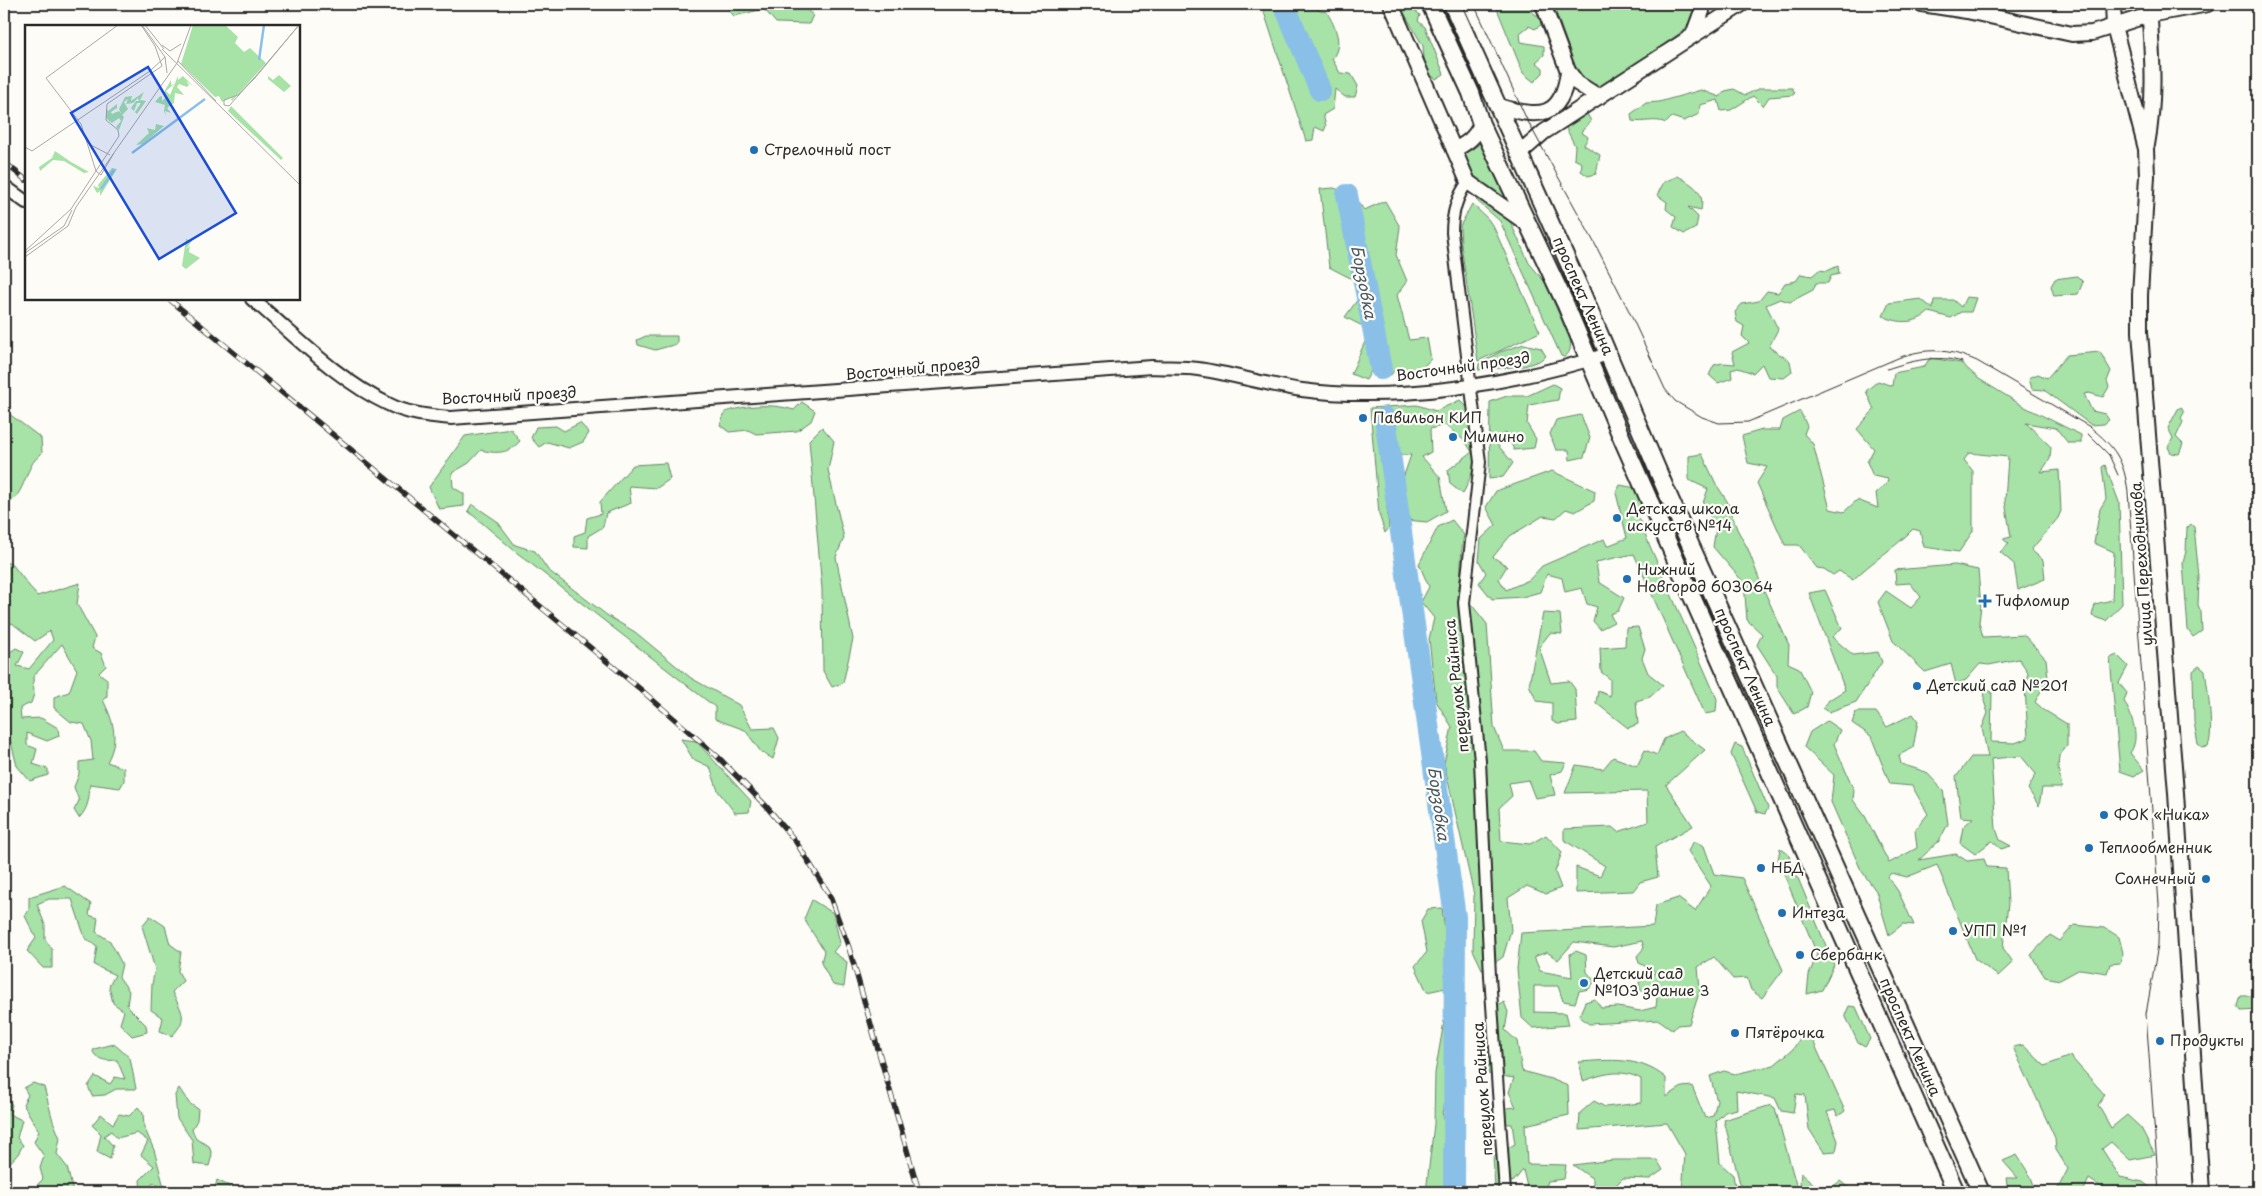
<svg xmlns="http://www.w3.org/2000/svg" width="2262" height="1196" viewBox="0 0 2262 1196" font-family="'Playpen Sans',sans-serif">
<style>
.green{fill:#a7e2a7;stroke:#698669}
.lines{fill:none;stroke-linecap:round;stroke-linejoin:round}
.river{stroke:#8ac0e7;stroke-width:22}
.minor-casing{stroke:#2b2b2b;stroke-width:14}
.tertiary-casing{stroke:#2b2b2b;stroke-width:16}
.secondary-casing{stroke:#2b2b2b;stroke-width:18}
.primary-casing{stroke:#2b2b2b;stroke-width:20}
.minor{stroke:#fdfcf7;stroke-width:10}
.tertiary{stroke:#fdfcf7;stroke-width:12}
.secondary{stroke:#fdfcf7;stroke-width:14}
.primary{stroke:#fdfcf7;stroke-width:16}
.tram{stroke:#2b2b2b;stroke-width:1}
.rail-casing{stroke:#2b2b2b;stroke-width:5.5}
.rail{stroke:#fdfcf7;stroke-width:4;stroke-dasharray:11;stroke-linecap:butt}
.poi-dot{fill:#1f6fb2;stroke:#fdfcf7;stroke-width:2}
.labels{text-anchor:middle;stroke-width:4.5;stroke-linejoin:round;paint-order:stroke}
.poi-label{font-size:15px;fill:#2b2b2b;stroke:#fdfcf7;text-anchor:start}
.street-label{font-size:15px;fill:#2b2b2b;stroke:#fdfcf7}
.water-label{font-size:16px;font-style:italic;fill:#485863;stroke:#fdfcf7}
.inset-river{fill:none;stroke:#8ac0e7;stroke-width:2.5}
.inset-road{fill:none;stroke:#a9a8a5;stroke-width:1}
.view{fill:#1d4ed8;fill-opacity:0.15;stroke:#1d4ed8;stroke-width:2.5}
.inset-edge{fill:none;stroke:#2b2b2b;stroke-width:2.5}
</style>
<rect width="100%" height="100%" fill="#fdfcf7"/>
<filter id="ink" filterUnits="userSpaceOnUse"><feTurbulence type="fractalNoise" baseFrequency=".02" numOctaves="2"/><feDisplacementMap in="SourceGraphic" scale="10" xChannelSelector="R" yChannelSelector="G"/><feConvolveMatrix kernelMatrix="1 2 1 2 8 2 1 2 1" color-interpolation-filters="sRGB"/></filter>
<g filter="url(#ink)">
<path class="green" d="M 728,4 L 804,4 L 802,6 L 813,15 L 809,24 L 776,23 L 764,9 L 734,16 L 726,7 Z
M 1264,4 L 1318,4 L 1318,10 L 1327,12 C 1335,27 1344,43 1332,59 L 1340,73 L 1351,74 L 1358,86 L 1355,97 L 1345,97 L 1335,89 L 1333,109 L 1323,115 L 1326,126 L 1324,131 L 1315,127 L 1313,140 L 1306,141 L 1263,9 Z
M 1399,4 L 1412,4 L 1413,9 L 1420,15 L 1418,21 L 1425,27 L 1444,74 L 1436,79 L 1425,71 L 1423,46 Z
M 1495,4 L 1533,4 L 1530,10 L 1541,19 L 1541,25 L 1535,29 L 1529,26 L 1520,33 L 1521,42 L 1544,46 L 1544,55 L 1536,62 L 1543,68 L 1543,73 L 1534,82 L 1523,73 Z
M 1553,4 L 1697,4 L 1697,12 L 1689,27 L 1607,84 C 1594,88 1585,82 1577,72 Z
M 1761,88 L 1792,88 L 1795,93 L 1793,95 L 1769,97 L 1763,106 L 1753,96 L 1731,110 L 1721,111 L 1718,100 L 1700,105 L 1699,114 L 1684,121 L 1672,117 L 1666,123 C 1655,118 1645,123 1632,121 L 1631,114 L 1646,103 L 1659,102 L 1701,90 L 1720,97 L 1725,91 L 1734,89 L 1745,95 Z
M 1586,112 L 1591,121 L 1581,132 L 1588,137 L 1584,145 L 1600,155 L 1596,174 L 1588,176 L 1581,171 L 1582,163 L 1574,159 L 1575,146 L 1566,128 L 1571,120 Z
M 1481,143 L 1510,206 C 1486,187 1473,181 1461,152 L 1471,150 Z
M 1678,176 C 1693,185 1705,191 1701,210 L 1688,207 L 1698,217 L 1696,228 L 1684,234 L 1673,227 L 1676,217 L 1666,209 L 1667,202 L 1657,195 L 1664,182 Z
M 1334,188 L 1353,195 L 1364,210 L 1385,201 L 1400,227 L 1396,255 L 1407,281 L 1397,295 L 1409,340 L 1427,338 L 1431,359 L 1419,371 L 1395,369 L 1391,375 L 1371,371 L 1366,380 L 1351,374 L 1370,330 L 1345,317 L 1358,299 L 1356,281 L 1329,267 L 1320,189 Z
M 1477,198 L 1480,198 L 1509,219 L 1529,263 L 1545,282 L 1570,339 C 1571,347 1571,353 1564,357 L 1561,356 L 1500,221 L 1476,200 Z
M 1472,204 L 1488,219 L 1494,228 L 1540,332 L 1478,361 L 1461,245 L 1460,226 Z
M 1838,266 L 1839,274 L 1831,276 L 1828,283 L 1816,283 L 1813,290 L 1790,302 L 1780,299 L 1766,305 L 1778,329 L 1769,347 L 1790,361 L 1792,372 L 1784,378 L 1768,377 L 1762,364 L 1753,373 L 1738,368 L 1731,370 L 1732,378 L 1718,383 L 1709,375 L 1714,365 L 1722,363 L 1735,364 L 1732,352 L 1749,343 L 1742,336 L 1744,326 L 1737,322 L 1735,312 L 1742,304 L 1759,301 L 1767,291 L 1778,293 L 1785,283 L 1796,281 L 1801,274 L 1812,276 L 1819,270 L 1827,271 Z
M 2077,276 L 2083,282 L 2078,294 L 2054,296 L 2051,286 L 2055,279 Z
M 1966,297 L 1976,298 L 1971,312 L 1961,312 L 1951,318 L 1929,312 C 1916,324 1899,324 1883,316 L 1889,303 L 1921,299 L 1933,309 L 1934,300 L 1953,300 L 1961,307 Z
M 646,336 L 677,336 L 677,344 L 655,350 L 638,345 L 637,340 Z
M 1524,344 L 1541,348 L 1546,356 L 1539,361 L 1524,366 L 1478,370 L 1479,364 L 1500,352 Z
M 2100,352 L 2111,371 L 2107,381 L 2109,387 L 2103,397 L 2089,393 L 2084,394 L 2092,411 L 2105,414 L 2109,420 L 2104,424 L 2091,425 L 2044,390 L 2032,389 L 2029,378 L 2038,374 L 2047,378 L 2067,355 Z
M 1930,358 L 1961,363 L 1979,379 L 2023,406 L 2081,435 L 2081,443 L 2068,443 L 2056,428 L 2026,423 L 2051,447 L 2050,459 L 2041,472 L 2059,470 L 2061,511 L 2058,518 L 2031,550 L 2043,560 L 2045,579 L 2018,590 L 2014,564 L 2000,552 L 2009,544 L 2003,539 L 2011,537 L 2005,501 L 2008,457 L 1969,453 L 1964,460 L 1973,471 L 1973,531 L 1959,552 L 1924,547 L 1920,531 L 1913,529 C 1895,548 1872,561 1853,580 L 1839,571 L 1833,575 L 1824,569 L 1817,568 L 1799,545 L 1785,545 L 1757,483 L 1767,467 L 1748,463 L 1742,436 L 1762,430 L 1780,430 L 1783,420 L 1800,411 L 1807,426 L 1804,434 L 1813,444 L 1830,509 L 1844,512 L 1857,500 L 1878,508 L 1876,493 L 1887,483 L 1888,479 L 1873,476 L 1867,462 L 1874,449 L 1857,429 L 1874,410 L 1866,391 L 1878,381 L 1892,386 L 1894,373 L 1924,367 Z
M 1553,384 L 1560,388 L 1558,400 L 1529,405 L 1527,424 L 1536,439 L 1534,448 L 1514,450 L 1506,432 L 1495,442 L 1513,463 L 1503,477 L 1489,479 L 1490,402 L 1507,396 L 1527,396 Z
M 1460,400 L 1469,409 L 1475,451 L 1473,471 L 1463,494 L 1450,484 L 1448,470 L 1472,452 L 1465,441 L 1445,425 L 1430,429 L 1431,452 L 1422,457 L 1440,477 L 1446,511 L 1427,522 L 1406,520 L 1402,481 L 1411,455 L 1382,455 L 1389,528 L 1385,533 L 1379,514 L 1370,408 L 1417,405 L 1436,411 Z
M 802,402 L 815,411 L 811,421 L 797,431 L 756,434 L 748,430 L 729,432 L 720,425 L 725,412 C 747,405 772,403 794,410 Z
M 2181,407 L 2184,413 L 2181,418 L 2183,422 L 2176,437 L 2183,444 L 2179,454 L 2171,453 L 2168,447 L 2173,438 L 2168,428 L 2178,409 Z
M 4,410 L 41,438 L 42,453 C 38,457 33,461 31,466 C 23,481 21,499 4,506 Z
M 1581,415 L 1590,438 L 1584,457 L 1570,460 L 1569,450 L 1556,450 L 1550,434 L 1556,420 Z
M 580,423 L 589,433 L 583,442 L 569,448 L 547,442 L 539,447 L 531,438 L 536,427 L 556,426 L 564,431 Z
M 822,427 L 834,441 L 828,470 L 844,538 L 836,557 L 853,639 L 843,683 L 832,687 L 823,671 L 822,589 L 809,440 Z
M 511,429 L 520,441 C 509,454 496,454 481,450 L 469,463 L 452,473 L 453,487 L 464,494 L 464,506 L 439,509 L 429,487 L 465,436 Z
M 1702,454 L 1716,484 L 1727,501 L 1737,529 L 1748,549 L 1761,584 L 1789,645 L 1788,663 L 1799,668 L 1811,692 L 1807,707 L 1794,714 L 1777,687 L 1777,676 L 1757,645 L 1762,634 L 1747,620 L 1744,583 L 1713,547 L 1716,528 L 1703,503 L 1708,489 L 1689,480 L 1689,456 Z
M 666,463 L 670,479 L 657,488 L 629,486 L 631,503 L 606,513 L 603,527 L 588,536 L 588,548 L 574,547 L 574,536 L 585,532 L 587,518 L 601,514 L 600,502 L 633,465 Z
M 2105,465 L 2119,502 L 2122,604 L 2106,621 L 2092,616 L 2095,604 L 2112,600 L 2114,552 L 2094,543 L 2100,509 L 2106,499 L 2102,467 Z
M 1552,471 L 1595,491 L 1594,501 L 1575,512 L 1566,509 L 1556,518 L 1543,516 L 1510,536 L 1493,557 L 1507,566 L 1499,579 L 1506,590 L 1529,580 L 1542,566 L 1604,539 L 1607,546 L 1627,538 L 1616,493 L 1620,485 L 1636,488 L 1642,502 L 1637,517 L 1645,526 L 1646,537 L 1717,699 L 1716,712 L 1705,714 L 1634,554 L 1596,562 L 1599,582 L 1624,598 L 1618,611 L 1610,614 L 1614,622 L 1600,629 L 1593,621 L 1597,607 L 1587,604 L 1582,588 L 1565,592 L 1562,578 L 1547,574 L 1540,592 L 1522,597 L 1492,599 L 1479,583 L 1486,573 L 1479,561 L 1481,539 L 1496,525 L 1486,507 L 1496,491 Z
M 472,504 L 497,521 L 515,545 L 535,551 L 548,570 L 608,616 L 635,632 L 691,678 L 739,705 L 752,729 L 774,728 L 779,738 L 773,759 L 761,752 L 745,730 L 715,719 L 715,707 L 516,552 L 468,511 Z
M 1452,520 L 1464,535 C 1460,553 1462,570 1459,589 L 1487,624 L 1494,727 L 1504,751 L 1534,751 L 1541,761 L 1566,763 L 1562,771 L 1550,775 L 1555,795 L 1535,798 L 1528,780 L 1509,783 L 1512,796 L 1499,808 L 1501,841 L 1530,844 L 1546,835 L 1562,852 L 1555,872 L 1561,888 L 1546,894 L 1527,886 L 1508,898 L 1511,930 L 1503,957 L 1483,971 L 1473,950 L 1474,895 L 1444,763 L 1452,727 L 1436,701 L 1429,639 L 1434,618 L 1421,602 L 1429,587 L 1419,564 L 1438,527 Z
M 2191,524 L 2194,527 L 2199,577 L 2198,605 L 2201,612 L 2202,631 L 2193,637 L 2188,630 L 2183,563 L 2186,551 L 2187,528 Z
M 4,562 L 12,564 L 37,596 L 80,583 L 77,604 L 95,637 L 92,648 L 101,653 L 106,666 L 99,673 L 107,679 L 107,696 L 103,700 C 114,722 119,740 107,762 L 124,768 L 124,781 L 120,788 L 90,784 C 89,797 89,808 79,818 L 74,810 L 79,801 L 74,787 L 79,774 L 79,762 L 93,760 L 91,741 L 84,724 L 71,722 L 54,708 L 54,697 L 69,692 L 77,670 L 62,644 L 33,677 L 34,694 L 31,703 L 20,708 L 21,719 L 41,718 L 58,728 L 59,736 L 47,741 L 27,733 L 27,745 L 37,749 L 33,764 L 48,769 L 48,775 L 30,781 L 17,766 L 4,715 L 4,651 L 10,652 L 16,648 L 24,652 L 17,666 L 29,669 L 53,640 L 50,631 L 35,641 L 12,623 L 4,629 Z
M 1955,565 L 1978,570 L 1981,606 L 1979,622 L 1983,637 L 2024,635 L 2046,659 L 2048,678 L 2035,702 L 2044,710 L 2067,724 L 2067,746 L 2059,756 L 2058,768 L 2062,788 L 2042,788 L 2039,806 L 2028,789 L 2036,774 L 2021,756 L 1991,759 L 1996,829 L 2000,840 L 2011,846 L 2001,849 L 1992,841 L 1975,854 L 1960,843 L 1963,827 L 1973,818 L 1961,817 L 1956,777 L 1971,757 L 1988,757 L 1982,728 L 1988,713 L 1984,701 L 1985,689 L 1992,692 L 1991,742 L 2015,743 L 2028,738 L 2025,687 L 2028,672 L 2019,659 L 1989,665 L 1980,664 L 1966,680 L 1956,684 L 1951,664 L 1925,672 L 1893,641 L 1878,602 L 1886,591 L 1911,608 L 1921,597 L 1910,583 L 1896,584 L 1895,570 Z
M 1825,590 L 1842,628 L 1832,637 L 1853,655 L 1878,652 L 1882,662 L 1856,702 L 1829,712 L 1823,708 L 1829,700 L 1845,690 L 1809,593 Z
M 1543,613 L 1560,614 L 1562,634 L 1550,633 L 1539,647 L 1551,683 L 1569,681 L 1575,689 L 1577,722 L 1558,724 L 1552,721 L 1552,703 L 1537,701 L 1529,685 Z
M 1638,627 L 1645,649 L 1642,658 L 1648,673 L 1663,685 L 1650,697 L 1636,701 L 1638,724 L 1628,728 L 1596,703 L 1598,691 L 1610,696 L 1610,679 L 1601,672 L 1600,648 L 1625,646 L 1626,628 Z
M 2117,655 L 2128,666 L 2119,683 L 2127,693 L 2124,701 C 2132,716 2141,738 2130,753 L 2144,770 L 2134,776 L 2120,771 L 2110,658 Z
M 2199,666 L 2205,671 L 2206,677 C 2208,693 2214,733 2208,746 L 2203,748 L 2198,744 L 2194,722 L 2193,671 Z
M 1856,712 L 1876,712 L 1887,727 L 1913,714 L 1918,721 L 1913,748 L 1899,755 L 1901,764 L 1926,772 L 1943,790 L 1948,824 L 1939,841 L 1919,860 L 1956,854 L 1967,861 L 1984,859 L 1987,867 L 2006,868 L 2008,904 L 2003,948 L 2013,962 L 1998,976 L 1975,959 L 1937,865 L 1907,877 L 1891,873 L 1888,877 L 1898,891 L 1914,925 L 1903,924 L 1889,935 L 1876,891 L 1861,870 L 1831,802 L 1834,775 L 1804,747 L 1810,732 L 1827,721 L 1840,730 L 1834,744 L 1854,790 L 1853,800 L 1865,816 L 1889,863 L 1917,848 L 1915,830 L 1928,814 L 1912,786 L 1890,784 L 1871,736 L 1852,723 Z
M 1680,731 L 1705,750 L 1666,785 L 1693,826 L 1655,847 L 1658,877 L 1640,882 L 1633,891 L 1576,893 L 1576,867 L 1600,876 L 1605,866 L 1564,840 L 1564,829 L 1612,827 L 1618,832 L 1648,822 L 1647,791 L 1565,793 L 1576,765 L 1603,769 L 1613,757 L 1637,766 L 1645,750 L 1657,755 L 1664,739 Z
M 681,739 L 696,741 L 751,801 L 749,812 L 735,813 L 718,791 L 710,767 L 693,759 Z
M 1735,744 L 1742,747 L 1768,808 L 1765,814 L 1757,812 L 1731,754 Z
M 1694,841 L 1704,846 L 1714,874 L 1742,878 L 1783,970 L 1762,998 L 1751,990 L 1747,978 L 1733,979 L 1714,957 L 1698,967 L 1700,990 L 1689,1024 L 1677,1025 L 1673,1030 L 1659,1020 L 1589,1024 L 1579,1016 L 1585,1002 L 1595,999 L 1601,1008 L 1618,1007 L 1640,1011 L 1656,1007 L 1657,998 L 1640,990 L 1639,982 L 1656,972 L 1639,963 L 1637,956 L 1644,948 L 1642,941 L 1613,947 L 1574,942 L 1558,960 L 1547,952 L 1534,957 L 1540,971 L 1572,977 L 1570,954 L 1576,951 L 1586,955 L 1587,972 L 1595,981 L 1589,989 L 1579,991 L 1575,1003 L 1563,1001 L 1558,986 L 1534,986 L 1534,1012 L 1566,1013 L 1569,1025 L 1533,1028 L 1522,1018 L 1517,969 L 1521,933 L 1653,926 L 1656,905 L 1678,898 L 1695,911 L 1711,886 L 1688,851 Z
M 1780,848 L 1788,854 L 1834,965 L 1822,990 L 1807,994 L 1809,975 L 1817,954 L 1778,860 Z
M 65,886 L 91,904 L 89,915 L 98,918 L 96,932 L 110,941 L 122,964 L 119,977 L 129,991 L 127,1006 L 146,1025 L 147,1032 L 132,1036 L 120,1024 L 124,1011 L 113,1003 L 109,986 L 115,975 L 94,965 L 97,946 L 85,938 L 72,899 L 49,899 L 37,904 L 45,925 L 45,939 L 52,949 L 52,968 L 43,968 L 27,951 L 36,938 L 25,916 L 29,910 L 29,897 Z
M 812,900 L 833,913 L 840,943 L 833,952 L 847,962 L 844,987 L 833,985 L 821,963 L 824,951 L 804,919 Z
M 1442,908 L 1449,962 L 1464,985 L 1458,1013 L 1448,1029 L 1457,1051 L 1447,1079 L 1450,1092 L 1442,1112 L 1449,1136 L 1447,1180 L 1452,1192 L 1426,1192 L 1434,1124 L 1435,1073 L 1450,987 L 1427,992 L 1415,966 L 1427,952 L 1421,921 L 1428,909 Z
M 150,916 L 165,926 L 170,944 L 181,952 L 178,971 L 183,981 L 172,992 C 182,1012 189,1018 172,1036 L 160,1031 L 163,1018 L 151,1010 L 152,984 L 155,969 L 142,926 Z
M 2074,925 L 2105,928 L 2119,937 L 2123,953 L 2120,963 L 2110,964 L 2107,973 L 2080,969 L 2060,980 L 2045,977 L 2031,955 L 2050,935 L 2060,941 Z
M 2241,996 L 2258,996 L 2258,1010 L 2241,1011 L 2238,1006 Z
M 1504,1002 L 1508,1012 L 1505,1030 L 1517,1041 L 1522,1071 L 1551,1079 L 1568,1086 L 1569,1115 L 1525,1125 L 1527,1164 L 1566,1165 L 1564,1179 L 1548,1181 L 1544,1192 L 1528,1191 L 1523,1170 L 1514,1181 L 1495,1187 L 1493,1156 L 1515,1144 L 1512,1124 L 1491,1123 L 1491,1110 L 1516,1107 L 1509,1092 L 1514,1078 L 1488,1074 L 1485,1056 L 1490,1048 L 1487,1010 Z
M 1849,1006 L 1856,1007 L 1870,1039 L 1865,1047 L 1858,1043 L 1845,1015 Z
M 1809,1032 L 1845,1111 L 1838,1116 L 1835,1110 L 1827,1112 L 1838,1141 L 1836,1151 L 1824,1152 L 1809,1129 L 1805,1095 L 1796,1094 L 1793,1113 L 1781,1111 L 1775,1098 L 1736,1091 L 1737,1109 L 1725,1112 L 1716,1121 L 1720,1163 L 1733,1175 L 1736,1192 L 1682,1192 L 1685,1154 L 1667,1123 L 1579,1130 L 1580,1113 L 1594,1101 L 1605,1107 L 1641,1103 L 1641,1079 C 1621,1068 1603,1074 1583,1081 L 1579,1062 C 1611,1060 1639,1056 1666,1078 L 1666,1097 L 1682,1087 L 1692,1086 L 1705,1118 L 1713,1116 L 1717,1101 L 1710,1076 L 1724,1071 L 1735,1074 L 1774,1065 L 1793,1049 L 1802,1035 Z
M 114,1044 L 130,1058 L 136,1089 L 116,1089 L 105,1095 L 92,1096 L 88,1086 L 95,1076 L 110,1084 L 115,1077 L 125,1079 L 117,1060 C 108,1061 98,1061 93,1052 L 94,1049 Z
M 2023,1045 L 2045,1066 L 2070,1056 L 2105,1095 L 2098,1105 L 2111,1128 L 2127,1115 L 2141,1128 L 2155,1155 L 2130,1160 L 2111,1142 L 2102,1149 L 2120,1177 L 2143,1182 L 2156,1192 L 2109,1192 L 2089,1179 L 2083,1192 L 2056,1192 L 2068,1169 L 2056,1150 L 2055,1138 L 2013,1047 Z
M 33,1083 L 44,1087 L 53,1121 L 60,1138 L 57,1154 L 67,1167 L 73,1192 L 30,1192 L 43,1179 L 40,1168 L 44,1156 L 34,1142 L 39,1131 L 23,1104 L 28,1095 L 24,1088 Z
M 179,1088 L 189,1103 L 198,1109 L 197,1120 L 192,1129 L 196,1139 L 209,1146 L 212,1155 L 209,1166 L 194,1164 L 192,1140 L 177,1118 L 175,1095 Z
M 4,1091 L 12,1105 L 9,1114 L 22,1120 L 17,1138 L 23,1145 L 18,1154 L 6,1167 L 4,1165 Z
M 1771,1105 L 1775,1108 L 1798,1192 L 1742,1192 L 1724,1120 Z
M 138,1107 L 143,1113 L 144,1127 L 154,1150 L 164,1187 L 162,1190 L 154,1182 L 146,1192 L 141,1192 L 140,1180 L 154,1166 L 141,1155 L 148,1141 L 137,1133 L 117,1138 L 111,1131 L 104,1136 L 113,1146 L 110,1159 L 97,1152 L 101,1134 L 92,1125 L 101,1114 L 113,1124 L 119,1114 L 129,1116 Z
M 2017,1155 L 2031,1177 L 2036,1191 L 2047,1192 L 2008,1192 L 2006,1178 L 2018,1178 L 2003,1161 Z
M 1613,1160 L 1657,1160 L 1663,1170 L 1650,1179 L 1623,1178 L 1609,1192 L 1575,1192 L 1593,1188 L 1593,1179 L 1573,1165 Z
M 1801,1173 L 1815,1185 L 1810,1192 L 1802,1192 L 1800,1182 Z
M 217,1180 L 229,1186 L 230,1192 L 214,1192 Z
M 1840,1181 L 1854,1192 L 1826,1192 Z"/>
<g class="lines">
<path class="river" d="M 1284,4 L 1320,90
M 1347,195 L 1381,369
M 1385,418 L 1455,917 L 1454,1192"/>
<defs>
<path id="minor" d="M 1468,182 C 1457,196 1452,214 1452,233 L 1480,462 L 1464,603 L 1480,761 L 1490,976 L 1505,1192"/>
<path id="tertiary" d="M 4,186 L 26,202
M 252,299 C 295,335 337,380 388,404 C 407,414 430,416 451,418 L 1152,367 C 1167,368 1183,367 1198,369 C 1233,374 1267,385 1302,390 C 1396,403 1518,383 1608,354"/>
<path id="secondary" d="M 1391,4 L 1468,182 L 1529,225
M 1543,4 L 1568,71 L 1577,83 L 1599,97
M 1922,4 L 1967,11 L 2072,34 L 2092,33 L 2149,15 L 2208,4
M 2113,4 L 2114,26 L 2146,149 L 2147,176 L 2140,295 L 2140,332 L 2176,793 L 2202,1192
M 1693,35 L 1702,11 L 1701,4
M 1498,106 C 1538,118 1562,120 1568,71
M 2147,145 C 2156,95 2152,54 2149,4
M 1454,150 C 1467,143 1475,138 1481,124
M 1519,154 L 1544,132 L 1742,4"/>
<path id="primary" d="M 1430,4 L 1471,93 L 1481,124 L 1565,303 L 1623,441 L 1956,1192
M 1452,4 L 1582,293 L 1669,497 L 1981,1192"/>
</defs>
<use href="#minor" class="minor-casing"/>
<use href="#tertiary" class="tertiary-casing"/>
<use href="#secondary" class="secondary-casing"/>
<use href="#primary" class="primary-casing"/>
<use href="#minor" class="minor"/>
<use href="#tertiary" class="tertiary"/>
<use href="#secondary" class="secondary"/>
<use href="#primary" class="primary"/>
<path class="tram" d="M 1474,4 L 1527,120 L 1595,244 L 1629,311 L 1665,389 L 1675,401 L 1702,417 L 1719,423 L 1748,422 L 1898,358 C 1926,347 1950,349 1977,361 L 2090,427 C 2115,447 2124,460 2128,492 L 2159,904 L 2158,945 L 2146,1014 L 2159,1192
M 1887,369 C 1911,361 1937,354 1962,362
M 2088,434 L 2109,455 L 2118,475"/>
<defs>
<path id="rail" d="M 4,162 L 26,180
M 169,299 L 639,688 L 718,757 L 766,806 L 796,842 L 829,894 L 849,948 L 919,1192"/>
</defs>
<use href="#rail" class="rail-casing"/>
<use href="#rail" class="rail"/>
</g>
</g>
<g class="poi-dot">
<circle cx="754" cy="150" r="5"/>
<circle cx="1363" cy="418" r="5"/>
<circle cx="1453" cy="437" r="5"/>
<circle cx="1617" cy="518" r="5"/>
<circle cx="1627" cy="579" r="5"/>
<path d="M1982.5 593.5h5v5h5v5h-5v5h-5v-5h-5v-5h5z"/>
<circle cx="1917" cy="686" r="5"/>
<circle cx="2104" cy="815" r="5"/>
<circle cx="2089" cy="848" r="5"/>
<circle cx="1761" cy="868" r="5"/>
<circle cx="2206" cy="879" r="5"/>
<circle cx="1782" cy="913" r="5"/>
<circle cx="1953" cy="931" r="5"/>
<circle cx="1800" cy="955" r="5"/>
<circle cx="1584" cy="983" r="5"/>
<circle cx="1735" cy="1033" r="5"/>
<circle cx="2160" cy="1041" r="5"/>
</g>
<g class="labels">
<g class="poi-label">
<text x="764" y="155">Стрелочный пост</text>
<text x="1373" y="423">Павильон КИП</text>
<text x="1463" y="442">Мимино</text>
<text x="1627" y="514">Детская школа<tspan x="1627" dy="17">искусств №14</tspan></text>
<text x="1637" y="575">Нижний<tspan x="1637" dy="17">Новгород 603064</tspan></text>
<text x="1995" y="606">Тифломир</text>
<text x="1927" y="691">Детский сад №201</text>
<text x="2114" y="820">ФОК «Ника»</text>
<text x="2099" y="853">Теплообменник</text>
<text x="1771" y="873">НБД</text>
<text x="2196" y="884" text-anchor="end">Солнечный</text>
<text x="1792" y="918">Интеза</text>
<text x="1963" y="936">УПП №1</text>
<text x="1810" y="960">Сбербанк</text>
<text x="1594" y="979">Детский сад<tspan x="1594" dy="17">№103 здание 3</tspan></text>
<text x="1745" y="1038">Пятёрочка</text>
<text x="2170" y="1046">Продукты</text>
</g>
<g class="street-label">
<text transform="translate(1583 296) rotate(66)" y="5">проспект Ленина</text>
<text transform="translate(1463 367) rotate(-8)" y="5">Восточный проезд</text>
<text transform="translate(913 369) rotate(-5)" y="5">Восточный проезд</text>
<text transform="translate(509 396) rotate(-3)" y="5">Восточный проезд</text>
<text transform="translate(2142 564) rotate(-94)" y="5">улица Переходникова</text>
<text transform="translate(1745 667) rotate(66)" y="5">проспект Ленина</text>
<text transform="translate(1457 686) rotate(-96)" y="5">переулок Райниса</text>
<text transform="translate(1910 1037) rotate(66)" y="5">проспект Ленина</text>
<text transform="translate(1483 1089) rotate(-94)" y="5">переулок Райниса</text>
</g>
<g class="water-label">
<text transform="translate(1364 282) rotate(79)" y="6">Борзовка</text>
<text transform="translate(1439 804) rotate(82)" y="6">Борзовка</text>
</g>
</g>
<g transform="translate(25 25)">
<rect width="275" height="275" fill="#fdfcf7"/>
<path d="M 168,0 L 200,0 L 213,12 L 210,18 L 219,27 L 225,23 L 241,38 L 207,76 L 206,74 L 210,71 L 197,77 L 194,71 L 190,72 L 156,39 ZM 254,50 L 266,61 L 259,67 L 243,54 L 243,51 L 248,55 ZM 153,51 L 153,55 L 158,51 L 168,61 L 161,56 L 164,60 L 162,62 L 154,59 L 152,62 L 159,70 L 150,68 L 149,78 L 142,83 L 146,88 L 140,86 L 141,91 L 139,86 L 140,80 L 130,77 L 134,72 L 137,71 L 137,76 L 140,73 L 139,67 L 146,55 L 146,60 L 149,59 L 141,66 L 145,70 ZM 119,67 L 115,75 L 121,76 L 112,89 L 110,87 L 116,78 L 112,78 L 109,86 L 106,83 L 111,76 L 114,76 L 113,73 L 108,78 L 101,79 L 103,74 L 99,77 L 103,84 L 97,90 L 94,84 L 100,72 L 107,71 L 106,76 ZM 92,79 L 92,83 L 86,87 L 87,89 L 94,86 L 99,92 L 94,105 L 91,102 L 96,96 L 94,93 L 87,98 L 81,93 L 81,83 L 83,86 ZM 206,81 L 258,133 L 256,135 L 203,86 ZM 131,99 L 139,101 L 118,119 L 111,120 L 124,108 L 122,103 L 130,105 ZM 30,126 L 46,137 L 64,147 L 59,148 L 39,136 L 28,135 L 15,146 L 14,142 L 27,133 ZM 87,143 L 92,144 L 75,171 L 75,166 L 72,168 L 68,161 L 74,163 L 73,160 ZM 161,214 L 167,216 L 161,224 L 165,221 L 164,227 L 175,233 L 161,244 L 157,241 Z" fill="#a7e2a7"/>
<path class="inset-river" d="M 234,35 L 239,0M 107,128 L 180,74M 76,164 L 89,145"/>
<path class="inset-road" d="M 117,0 L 140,32 L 142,48M 120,0 L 139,24M 274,0 L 230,52 L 213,70 L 199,75 L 199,80 L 204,81 L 222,61 L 230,53 L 245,35 L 274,0M 137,20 L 145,26 L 156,19M 137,24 L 275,160M 153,36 L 191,76M 64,119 L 85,130M 0,122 L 7,126 L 125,46 L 140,32M 89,128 L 76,150 L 71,146 L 56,99 L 21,53 L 93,0M 0,226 L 46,184 L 94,111 L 93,105 L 81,95 L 82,79 L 137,41 L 130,21 L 116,0M 0,228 L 39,201 L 47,185M 0,232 L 43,201 L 51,182 L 152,38 L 166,0"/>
<path class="view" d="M 123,42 L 211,188 L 134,234 L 46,88 Z"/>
<rect width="275" height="275" class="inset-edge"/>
</g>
<rect width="2262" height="1196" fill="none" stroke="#fdfcf7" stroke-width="20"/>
<rect x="10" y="10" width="2242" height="1176" fill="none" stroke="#2b2b2b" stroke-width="2" filter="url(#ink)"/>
</svg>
